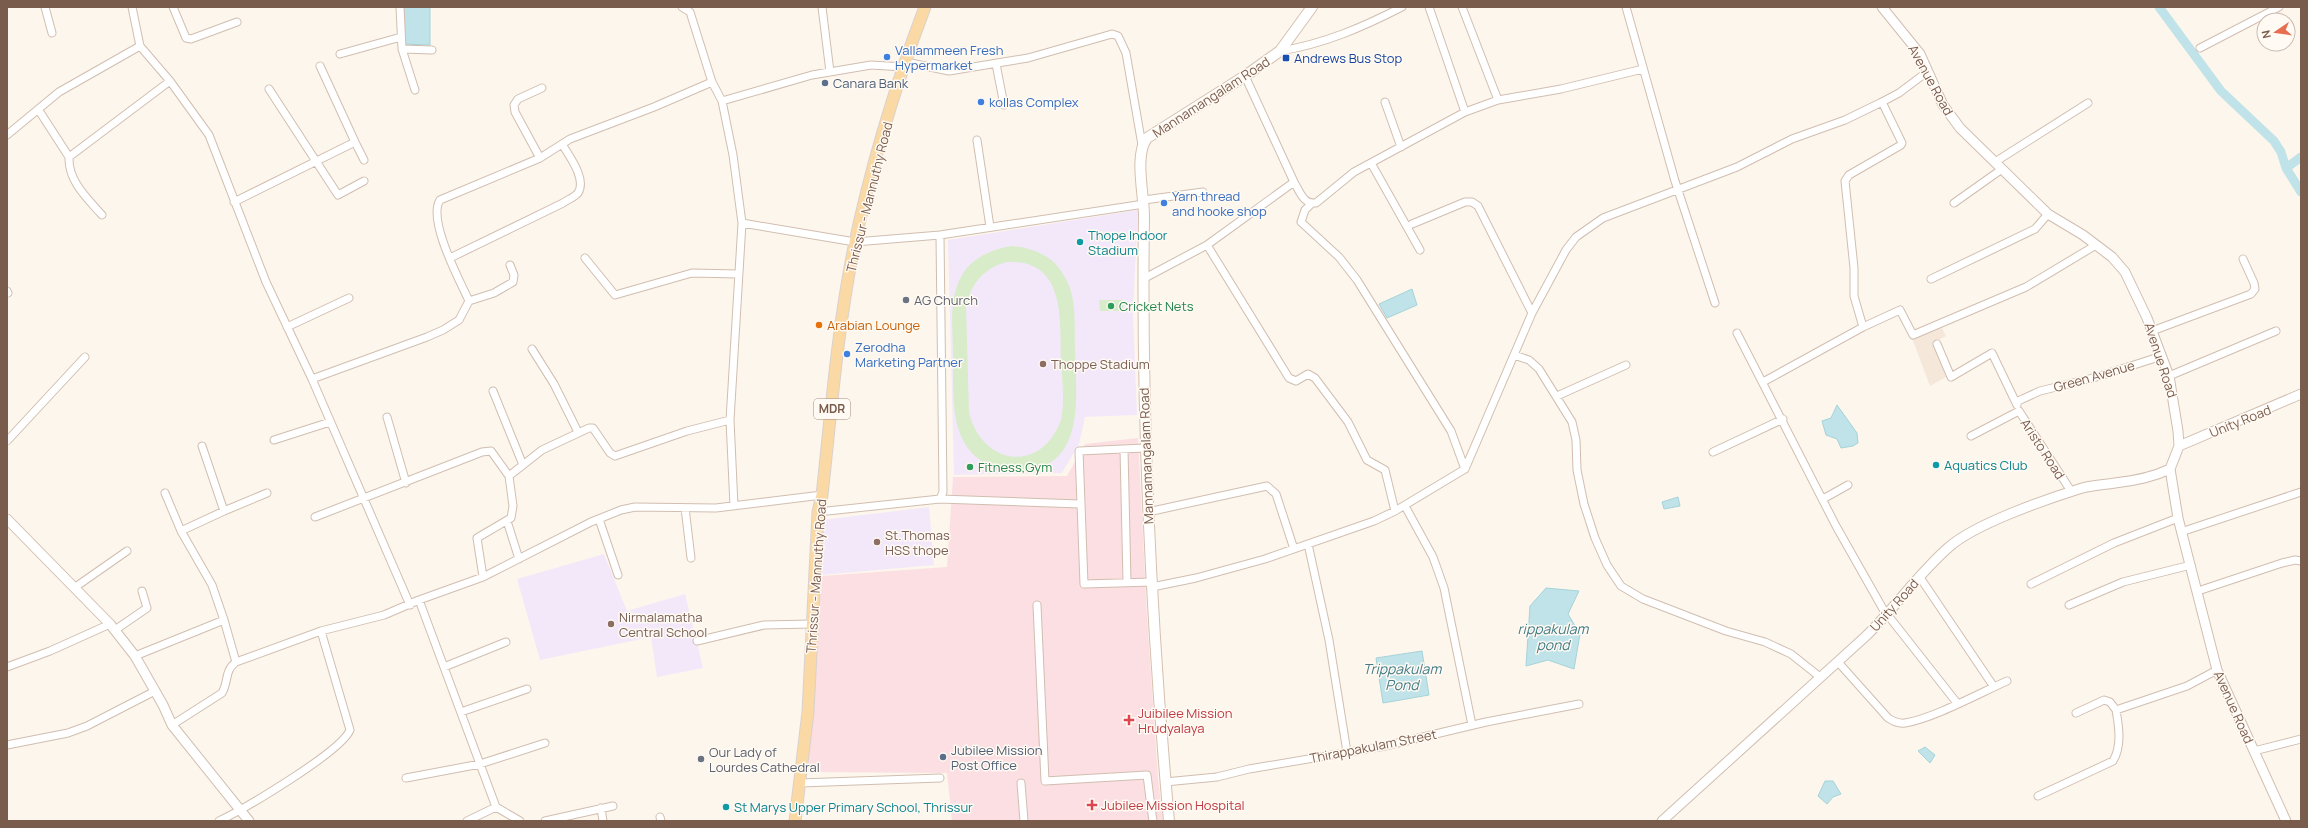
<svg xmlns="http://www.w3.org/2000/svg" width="2308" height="828" viewBox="0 0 2308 828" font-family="Manrope,sans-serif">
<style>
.residential{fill:#f5e8da}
.education{fill:#f3e8fa}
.medical{fill:#fbdfe3}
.green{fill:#d8ecc9;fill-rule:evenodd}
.water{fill:#bfe3e8;stroke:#a5d3da}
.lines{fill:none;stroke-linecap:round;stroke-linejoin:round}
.canal{stroke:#bfe3e8;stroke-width:9}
.minor-casing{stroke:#d1beb0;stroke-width:9}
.tertiary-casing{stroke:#d1beb0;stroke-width:11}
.secondary-casing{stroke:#d6c0b0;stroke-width:12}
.primary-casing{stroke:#dad1cd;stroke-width:13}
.minor{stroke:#fff;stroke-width:7}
.tertiary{stroke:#fff;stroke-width:9}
.secondary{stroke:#fff;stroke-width:10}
.primary{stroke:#fbd9a5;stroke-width:11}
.shop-dot{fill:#3f7fe0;stroke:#fffaf3;stroke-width:1.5}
.transit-dot{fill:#1a4fb4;stroke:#fffaf3;stroke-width:1.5}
.service-dot{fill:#5c6f8a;stroke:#fffaf3;stroke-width:1.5}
.culture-dot{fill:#0f9aa8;stroke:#fffaf3;stroke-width:1.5}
.worship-dot{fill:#6b7280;stroke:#fffaf3;stroke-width:1.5}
.leisure-dot{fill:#2e9e5b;stroke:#fffaf3;stroke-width:1.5}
.food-dot{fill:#e8710a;stroke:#fffaf3;stroke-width:1.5}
.education-dot{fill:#8d6e63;stroke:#fffaf3;stroke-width:1.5}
.health-dot{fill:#e0444e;stroke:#fffaf3;stroke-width:1.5}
.labels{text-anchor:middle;stroke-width:3;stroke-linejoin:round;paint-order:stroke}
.shield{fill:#fffaf3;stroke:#a28b7f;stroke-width:1}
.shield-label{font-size:12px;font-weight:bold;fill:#7a5c4d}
.shop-label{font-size:13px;fill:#366cbe;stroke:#fffaf3;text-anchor:start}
.transit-label{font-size:13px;fill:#164399;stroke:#fffaf3;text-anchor:start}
.street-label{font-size:13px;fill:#7a5c4d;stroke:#fffaf3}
.service-label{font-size:13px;fill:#4e5e75;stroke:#fffaf3;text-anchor:start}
.culture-label{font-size:13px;fill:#0d838f;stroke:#fffaf3;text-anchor:start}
.worship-label{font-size:13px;fill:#5b616d;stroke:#fffaf3;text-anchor:start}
.leisure-label{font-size:13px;fill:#27864d;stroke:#fffaf3;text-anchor:start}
.food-label{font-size:13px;fill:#c56008;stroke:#fffaf3;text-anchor:start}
.education-label{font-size:13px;fill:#785e54;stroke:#fffaf3;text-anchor:start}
.health-label{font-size:13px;fill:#be3a42;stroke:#fffaf3;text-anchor:start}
.water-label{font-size:14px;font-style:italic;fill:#437c86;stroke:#fffaf3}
</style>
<rect width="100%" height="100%" fill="#fdf6ec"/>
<path class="residential" d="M 1942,328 L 1946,336 L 1933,343 L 1946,377 L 1930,386 L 1912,338 Z"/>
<path class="education" d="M 1138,210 L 1133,313 L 1137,415 L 1085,417 L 1079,444 L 1062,473 L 954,475 L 948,240 Z
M 929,507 L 934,565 L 821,575 L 822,520 Z
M 604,554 L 627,611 L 685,594 L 703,668 L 657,677 L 651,637 L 540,660 L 517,579 Z"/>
<path class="medical" d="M 1138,438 L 1147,616 L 1158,778 L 1163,821 L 952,821 L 947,773 L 808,772 L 821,576 L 947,567 L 953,477 L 1067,476 L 1085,444 Z"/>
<path class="green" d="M 1012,246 C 1033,248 1052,255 1063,274 C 1078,296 1074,325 1075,350 C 1076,397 1087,468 1019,472 C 1007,473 997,469 987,464 C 947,444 954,392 953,355 C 953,328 948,299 962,275 C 973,257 992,249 1012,246 ZM 1007,262 C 1066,259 1060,320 1061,361 C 1062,380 1065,401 1061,420 C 1041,474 983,466 969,413 L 966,308 C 970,285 983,268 1007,262 Z
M 1099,300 L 1123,300 L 1123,311 L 1100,311 Z"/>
<path class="water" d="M 401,7 L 430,7 L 430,45 L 402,44 Z
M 1412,289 L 1417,305 L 1387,318 L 1379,304 Z
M 1837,405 L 1857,433 L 1858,443 L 1853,446 L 1841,448 L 1837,439 L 1826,435 L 1822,421 L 1831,418 Z
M 1678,497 L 1680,506 L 1664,509 L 1662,502 Z
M 1546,588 L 1579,591 L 1568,614 L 1580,634 L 1574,669 L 1548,660 L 1526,666 L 1530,606 Z
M 1422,651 L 1429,695 L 1383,703 L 1376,658 Z
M 1925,747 L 1935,755 L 1930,763 L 1918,751 Z
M 1825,781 L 1833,781 L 1841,794 L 1833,797 L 1827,804 L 1818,796 Z"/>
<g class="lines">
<path class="canal" d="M 2159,7 L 2221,91 L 2274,141 L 2281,152 L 2286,168 L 2301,192
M 2286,168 L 2301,157"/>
<defs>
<path id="minor" d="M 45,7 L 52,33
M 132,7 L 140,46 L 170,81 L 209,135 L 266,282 L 312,379 L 410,605
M 173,7 L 186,38 L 191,39 L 237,22
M 400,7 L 402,49 L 415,90
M 682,7 L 690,12 L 712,82 L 722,101 L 733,155 L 742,223 L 730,420 L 734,506
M 822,7 L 830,72
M 1429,7 L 1465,112
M 1462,7 L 1498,100
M 1626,7 L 1675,181 L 1715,303
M 2200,48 L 2279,7
M 402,49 L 432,50
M 1280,51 C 1324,44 1363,27 1402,7
M 340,54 L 401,37
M 906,62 L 949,71 L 1028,58 L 1112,34 L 1118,36 L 1126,53 L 1142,145
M 996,64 L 1004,105
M 320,66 L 355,142
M 269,89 L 338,195 L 364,181
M 722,101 L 812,75 L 871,65 L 904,67
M 1385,102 L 1401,147
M 1882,102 L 1902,143 L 1901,145 L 1849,175 L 1845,181 L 1854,268 L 1854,296 L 1863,327 L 1900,310 L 1913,335 L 2026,287 L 2096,245
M 38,109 L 69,157 L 170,81
M 7,135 L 59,92 L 140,46
M 977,140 L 990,227
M 69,157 C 68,181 87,198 102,215
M 540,158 L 515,112 L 514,105 L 518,99 L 542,88
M 1995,162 L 2088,103
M 1371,163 L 1420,250
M 1294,182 C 1300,192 1303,204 1316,203 L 1354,172 L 1465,112 L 1498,100 L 1561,89 L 1643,69
M 1144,200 L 1203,192
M 234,202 L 355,142 L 364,160
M 1954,203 L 2002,169
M 1311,204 L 1305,210 L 1301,222 L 1339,257 L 1357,280 L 1451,431 L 1465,469
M 742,223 L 855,242 L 940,235 L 1144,204
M 1412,224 L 1465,202 L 1472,202 L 1478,206 L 1532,313
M 1207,245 L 1289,378 L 1296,381 L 1308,374 L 1315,378 L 1348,422 L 1367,460 L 1385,470 L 1395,511
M 450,258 L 563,203 C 567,200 575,197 578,193 C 587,179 569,156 562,144
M 585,258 L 615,295 L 692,273 L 738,274
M 1143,279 L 1207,245 L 1294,182 L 1245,76
M 1931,279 L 2035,229 L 2048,214
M 7,291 L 8,293
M 469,301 L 494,293 L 513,282 L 514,275 L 510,265
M 287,327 L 349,298
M 2152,331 L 2251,294 L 2255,289 L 2254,283 L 2243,259
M 1737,333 L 1836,526 L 1883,609 L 1957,703
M 1937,344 L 1951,377 L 1992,353 L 2017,405
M 532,349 L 554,384 L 578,432
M 1514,355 L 1529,360 L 1539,369 L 1572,422 L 1576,440 L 1577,470 L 1584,504 L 1595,538 L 1607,565 L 1621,586 L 1643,599 L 1726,631 L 1765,642 L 1791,654 L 1820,677
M 2169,376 L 2276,331
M 312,379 L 427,337 L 443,330 L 459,320 L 469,301 C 460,281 427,220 440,200 L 540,158 L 570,139 L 654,107 L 712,82
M 1763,382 L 1863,327
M 493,391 L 523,465
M 1557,396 L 1626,365
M 2016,402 L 2040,391 L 2093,378 L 2162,356
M 387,417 L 406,483
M 1971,436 L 2019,411 L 2071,491
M 274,440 L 330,422
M 7,441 L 85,357
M 1145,448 L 1079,451 L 1084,584 L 1152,582
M 1124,449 L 1127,582
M 1713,452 L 1783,419
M 165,493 L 181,531 L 212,585 L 224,620
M 940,499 L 1080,504
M 1823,499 L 1848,485
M 1405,506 L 1433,557 L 1444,588 L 1472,725
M 685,508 L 691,558
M 224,511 L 267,493
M 818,512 L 940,499 L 943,492 L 940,235
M 1148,512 L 1267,486 L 1276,494 L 1294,549
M 315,517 L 482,452 L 491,451 L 509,476 L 542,450 L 589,428 L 593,428 L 610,453 L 615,456 L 687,431 L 730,420
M 599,519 L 618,575
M 507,521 L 519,559
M 181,531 L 224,511 L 202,446
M 2181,532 L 2301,492
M 1308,544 L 1329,640 L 1347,752
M 1919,576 L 1994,687
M 483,577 L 477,538 L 511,518 L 513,506 L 509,476
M 2031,584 L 2114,543 L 2178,518
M 1152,587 L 1196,578 L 1265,559 L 1374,521 L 1395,511 L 1465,469 L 1532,313 L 1566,250 L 1576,237 L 1603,218 L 1737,167 L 1792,139 L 1845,120 L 1880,103 L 1899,93 L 1927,72
M 74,588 L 127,551
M 2198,591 L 2282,563 L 2295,560 L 2301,561
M 419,600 L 496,807 L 520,821
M 1037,605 L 1045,781 L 1147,775 L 1151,807
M 2069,605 L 2123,582 L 2191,565
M 115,630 L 147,608 L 142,591
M 697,641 L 764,625 L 812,624
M 135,656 L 224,620 L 236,662
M 1838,662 L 1888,718 C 1893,721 1898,724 1905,723 C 1932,719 1980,693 2007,681
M 7,667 L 50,651 L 110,624
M 444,667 L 506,642
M 461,712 L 527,689
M 2076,713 L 2104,700 L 2110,702 L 2116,710 L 2187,686 L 2217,670
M 172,725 L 222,693 C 229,681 224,671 236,662 L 321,631 L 384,615 L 419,600 L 483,577 L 591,522 L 621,510 L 635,507 L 716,508 L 822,495
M 7,745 L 68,733 L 87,726 L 155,691
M 2254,751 L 2301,739
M 406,778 L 480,764 L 545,743
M 1165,782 L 1217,777 L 1249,769 L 1385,746 L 1486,722 L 1579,704
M 800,783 L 940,778
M 1021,783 L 1024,821
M 2038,796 L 2113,761 C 2122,746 2119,727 2116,710
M 601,808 L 603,821
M 660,817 L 661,821
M 219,821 C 244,809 341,752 350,730 L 321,631
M 467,821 L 496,807
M 545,821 L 613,806
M 1153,821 L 1151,807 L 1167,804"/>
<path id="tertiary" d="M 1882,7 L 1920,54 L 1943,105 L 1960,128 L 2048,214 L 2083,235 L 2112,257 L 2125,272 L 2147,318 L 2169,376 L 2178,431 L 2179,446 L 2170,469 L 2178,518 L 2217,670 L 2286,821
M 2179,446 L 2301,394
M 7,519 L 110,624 L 135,656 L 163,705 L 172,725 L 249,821
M 1662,821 L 1866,636 C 1895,608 1918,574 1949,547 C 1975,524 2044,500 2079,489 C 2091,485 2102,485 2115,483 C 2134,481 2153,477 2170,469"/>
<path id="secondary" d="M 1169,821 C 1151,620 1141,418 1144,216 C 1144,194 1134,155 1147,138 L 1245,76 L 1280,51 L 1312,7"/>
<path id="primary" d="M 795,821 L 808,712 L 818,512 L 822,495 C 831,414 837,332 853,252 C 870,169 895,86 925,7"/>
</defs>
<use href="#minor" class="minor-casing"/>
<use href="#tertiary" class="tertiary-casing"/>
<use href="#secondary" class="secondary-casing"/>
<use href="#primary" class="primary-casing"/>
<use href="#minor" class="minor"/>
<use href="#tertiary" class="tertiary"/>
<use href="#secondary" class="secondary"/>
<use href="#primary" class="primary"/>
</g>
<g class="shop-dot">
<circle cx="887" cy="57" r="4"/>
<circle cx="981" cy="102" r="4"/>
<circle cx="1164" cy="203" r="4"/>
<circle cx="847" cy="354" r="4"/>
</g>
<rect class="transit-dot" x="1282" y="54" width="8" height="8" rx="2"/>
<g class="service-dot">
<circle cx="825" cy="83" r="4"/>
<circle cx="943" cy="757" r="4"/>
</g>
<g class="culture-dot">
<circle cx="1080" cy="242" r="4"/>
<circle cx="1936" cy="465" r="4"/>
<circle cx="726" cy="807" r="4"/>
</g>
<g class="worship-dot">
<circle cx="906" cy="300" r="4"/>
<circle cx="701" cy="759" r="4"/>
</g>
<g class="leisure-dot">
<circle cx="1111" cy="306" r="4"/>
<circle cx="970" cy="467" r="4"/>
</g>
<circle class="food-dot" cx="819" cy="325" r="4"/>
<g class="education-dot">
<circle cx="1043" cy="364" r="4"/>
<circle cx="877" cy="542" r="4"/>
<circle cx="611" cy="624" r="4"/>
</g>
<g class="health-dot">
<path d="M1127 714h4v4h4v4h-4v4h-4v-4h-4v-4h4z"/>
<path d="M1090 799h4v4h4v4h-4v4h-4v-4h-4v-4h4z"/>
</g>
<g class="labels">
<rect class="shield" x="814" y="399" width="36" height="20" rx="3"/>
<g class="shield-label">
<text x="832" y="413">MDR</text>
</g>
<g class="shop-label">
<text x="895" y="55">Vallammeen Fresh<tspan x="895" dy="15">Hypermarket</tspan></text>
<text x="989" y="107">kollas Complex</text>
<text x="1172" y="201">Yarn thread<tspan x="1172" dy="15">and hooke shop</tspan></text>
<text x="855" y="352">Zerodha<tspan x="855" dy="15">Marketing Partner</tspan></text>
</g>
<g class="transit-label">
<text x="1294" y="63">Andrews Bus Stop</text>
</g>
<g class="street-label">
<text transform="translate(1931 80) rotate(61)" y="5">Avenue Road</text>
<text transform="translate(1211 97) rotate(-33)" y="5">Mannamangalam Road</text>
<text transform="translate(869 197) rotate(-76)" y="5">Thrissur - Mannuthy Road</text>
<text transform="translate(2161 360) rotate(72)" y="5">Avenue Road</text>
<text transform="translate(2094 376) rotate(-16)" y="5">Green Avenue</text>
<text transform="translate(2240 421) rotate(-22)" y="5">Unity Road</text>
<text transform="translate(2043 449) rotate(57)" y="5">Aristo Road</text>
<text transform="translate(1146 456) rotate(-92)" y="5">Mannamangalam Road</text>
<text transform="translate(816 576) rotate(-86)" y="5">Thrissur - Mannuthy Road</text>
<text transform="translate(1894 605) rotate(-48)" y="5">Unity Road</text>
<text transform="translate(2234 707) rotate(66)" y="5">Avenue Road</text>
<text transform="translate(1373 746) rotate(-11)" y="5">Thirappakulam Street</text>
</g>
<g class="service-label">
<text x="833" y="88">Canara Bank</text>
<text x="951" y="755">Jubilee Mission<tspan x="951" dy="15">Post Office</tspan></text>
</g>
<g class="culture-label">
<text x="1088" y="240">Thope Indoor<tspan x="1088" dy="15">Stadium</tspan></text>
<text x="1944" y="470">Aquatics Club</text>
<text x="734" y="812">St Marys Upper Primary School, Thrissur</text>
</g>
<g class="worship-label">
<text x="914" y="305">AG Church</text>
<text x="709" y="757">Our Lady of<tspan x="709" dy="15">Lourdes Cathedral</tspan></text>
</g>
<g class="leisure-label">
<text x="1119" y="311">Cricket Nets</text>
<text x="978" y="472">Fitness,Gym</text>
</g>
<g class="food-label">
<text x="827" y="330">Arabian Lounge</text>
</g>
<g class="education-label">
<text x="1051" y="369">Thoppe Stadium</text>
<text x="885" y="540">St.Thomas<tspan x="885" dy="15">HSS thope</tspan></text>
<text x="619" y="622">Nirmalamatha<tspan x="619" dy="15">Central School</tspan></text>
</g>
<g class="health-label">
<text x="1138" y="718">Juibilee Mission<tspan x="1138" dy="15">Hrudyalaya</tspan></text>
<text x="1101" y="810">Jubilee Mission Hospital</text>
</g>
<g class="water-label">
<text x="1553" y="634">rippakulam<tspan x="1553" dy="16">pond</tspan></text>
<text x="1402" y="674">Trippakulam<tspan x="1402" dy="16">Pond</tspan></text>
</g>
</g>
<rect width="2308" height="828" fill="none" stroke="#7a5c4d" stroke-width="16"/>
<g transform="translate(2276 32) rotate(257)"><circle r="19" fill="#fffaf3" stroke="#cabbb1"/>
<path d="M0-3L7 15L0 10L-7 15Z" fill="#e76f51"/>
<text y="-6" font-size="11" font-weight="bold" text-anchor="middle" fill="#7a5c4d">N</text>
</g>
</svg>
